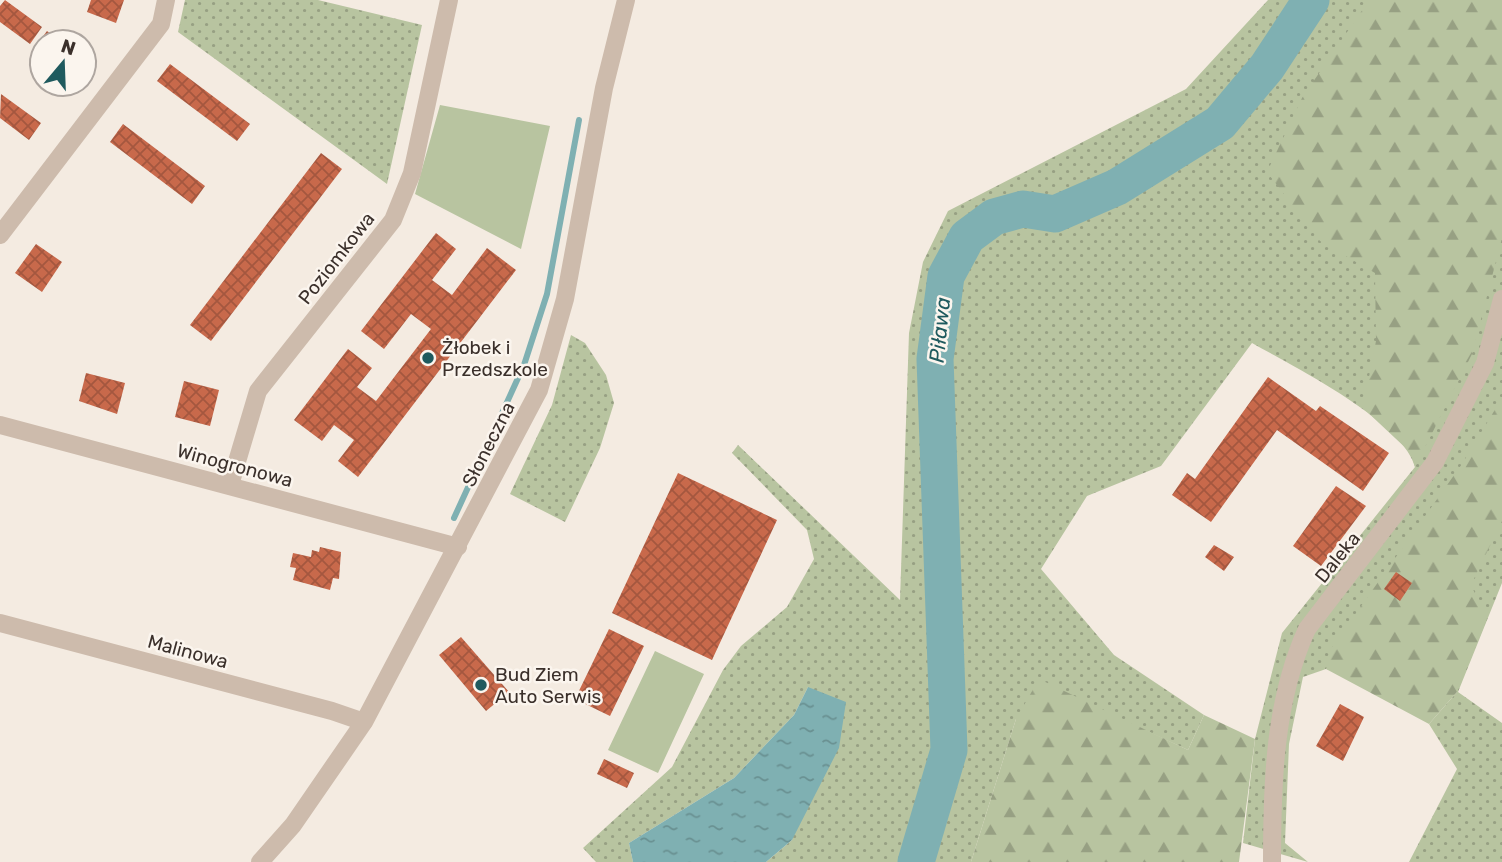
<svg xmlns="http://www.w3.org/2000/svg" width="1502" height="862" viewBox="0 0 1502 862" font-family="Rubik,sans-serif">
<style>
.grass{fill:url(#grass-dots)}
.forest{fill:url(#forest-firs)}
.green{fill:#b8c4a0}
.water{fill:url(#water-ripples)}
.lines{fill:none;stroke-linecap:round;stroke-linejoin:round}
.stream{stroke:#7fb0b2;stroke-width:6}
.river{stroke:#7fb0b2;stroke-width:37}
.building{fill:url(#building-cross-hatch)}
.minor{stroke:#cdbbac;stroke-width:18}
.poi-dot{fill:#1f5a5e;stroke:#fbf5ee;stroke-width:2.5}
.labels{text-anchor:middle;stroke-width:5;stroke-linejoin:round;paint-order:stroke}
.street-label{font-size:19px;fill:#3b302b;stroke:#fbf5ee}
.poi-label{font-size:19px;fill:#3b302b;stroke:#fbf5ee;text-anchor:start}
.water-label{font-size:21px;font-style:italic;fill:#1f5a5e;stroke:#fbf5ee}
</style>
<defs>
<pattern id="grass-dots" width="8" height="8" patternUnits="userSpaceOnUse" patternTransform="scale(1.75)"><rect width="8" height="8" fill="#b8c4a0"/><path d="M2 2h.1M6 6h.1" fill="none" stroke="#97a083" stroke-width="1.8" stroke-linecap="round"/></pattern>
<pattern id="forest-firs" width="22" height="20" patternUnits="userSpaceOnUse" patternTransform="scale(1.75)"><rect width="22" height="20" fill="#b8c4a0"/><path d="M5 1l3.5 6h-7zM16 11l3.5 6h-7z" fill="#97a083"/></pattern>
<pattern id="water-ripples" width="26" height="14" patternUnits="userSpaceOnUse" patternTransform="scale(1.75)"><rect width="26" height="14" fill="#7fb0b2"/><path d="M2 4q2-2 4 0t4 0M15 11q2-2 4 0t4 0" fill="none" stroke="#699091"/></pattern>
<pattern id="building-cross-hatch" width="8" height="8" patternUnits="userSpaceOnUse" patternTransform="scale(1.75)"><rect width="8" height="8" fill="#c8694b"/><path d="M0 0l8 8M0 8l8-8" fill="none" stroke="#a4573f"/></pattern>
</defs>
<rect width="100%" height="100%" fill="#f4ebe1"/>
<path class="grass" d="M 185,0 L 318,0 L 422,25 L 387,184 L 178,32 Z
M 1268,0 L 1502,0 L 1502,583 L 1458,692 L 1502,723 L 1502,862 L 1409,862 L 1457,769 L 1429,724 L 1457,692 L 1326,669 L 1303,677 L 1289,744 L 1285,843 L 1308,862 L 1243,843 L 1255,739 L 1282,633 L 1415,467 C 1403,421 1294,367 1252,343 L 1161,466 L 1087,496 L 1041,569 L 1114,655 L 1204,715 L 1188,750 L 1127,722 L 1016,719 L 971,862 L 766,862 L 792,840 L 808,687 L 794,715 L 734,778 L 629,843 L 633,862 L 596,862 L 583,848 L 672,767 L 723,670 L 741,646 L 787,607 L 814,559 L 807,530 L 732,453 L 738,445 L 900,600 L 909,333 L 923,262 L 948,211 L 1186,89 Z
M 571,335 L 585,343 L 606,375 L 614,403 L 600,448 L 565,522 L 510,494 L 552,405 Z"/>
<path class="forest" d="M 1369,0 L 1502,0 L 1502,238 L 1472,354 L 1415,467 L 1411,453 L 1363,408 L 1376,341 L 1375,273 L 1320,241 L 1267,172 L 1302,98 Z
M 1502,398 L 1502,521 L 1471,585 L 1487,619 L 1457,692 L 1429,724 L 1326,669 L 1332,647 L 1462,464 Z
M 1039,679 L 1188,750 L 1204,715 L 1255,739 L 1239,862 L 971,862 L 1016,719 Z"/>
<path class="green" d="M 440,105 L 550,126 L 521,249 L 415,194 Z
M 655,651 L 704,674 L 658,773 L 608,750 Z"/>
<path class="water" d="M 808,687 L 846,702 L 839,748 L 792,840 L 766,862 L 633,862 L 629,843 L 734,778 L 794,715 Z"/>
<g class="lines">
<path class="stream" d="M 454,518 L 524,365 L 547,294 L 579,120"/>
<path class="river" d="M 916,862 L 949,750 L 935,359 L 946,276 L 967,237 L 994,217 L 1023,209 L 1055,214 L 1117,187 L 1220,123 L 1267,67 L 1311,0"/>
</g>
<path class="building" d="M 5,0 L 42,27 L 30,44 L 0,22 L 0,6 Z
M 91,0 L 124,0 L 116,23 L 87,12 Z
M 47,31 L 62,42 L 42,42 L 42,52 L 35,47 Z
M 170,64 L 250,124 L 237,141 L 157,81 Z
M 1,94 L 41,123 L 29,140 L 0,118 Z
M 123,124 L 205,186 L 192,204 L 110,142 Z
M 321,153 L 342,169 L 211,341 L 190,325 Z
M 436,233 L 456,249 L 432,280 L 452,295 L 487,248 L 516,270 L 358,477 L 338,461 L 354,440 L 334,425 L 322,441 L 294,420 L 348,349 L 372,368 L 357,387 L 376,401 L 431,329 L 411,314 L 384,349 L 361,331 Z
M 36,244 L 62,262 L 42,292 L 15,273 Z
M 86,373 L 125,383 L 117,414 L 79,401 Z
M 1268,377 L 1316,411 L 1320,406 L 1389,453 L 1363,491 L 1277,430 L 1211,522 L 1172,495 L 1187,473 L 1195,479 Z
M 184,381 L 219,390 L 210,426 L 175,417 Z
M 678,473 L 777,520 L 712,660 L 612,613 Z
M 1336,486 L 1366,506 L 1321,566 L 1293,546 Z
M 1214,545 L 1234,557 L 1224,571 L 1205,557 Z
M 320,547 L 341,552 L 339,579 L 333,578 L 330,590 L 293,580 L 296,568 L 290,567 L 293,553 L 311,557 L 312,550 L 319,552 Z
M 1396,572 L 1412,583 L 1400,601 L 1384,589 Z
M 609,629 L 644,646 L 610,716 L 575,699 Z
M 461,637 L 509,692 L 486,711 L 439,655 Z
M 1340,704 L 1364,717 L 1343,761 L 1316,746 Z
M 604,759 L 634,773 L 627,788 L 597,774 Z"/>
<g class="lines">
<path class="minor" d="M 0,235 L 161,24 L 166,0
M 0,425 L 458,547
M 230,485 L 258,391 L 393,220 L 412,173 L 449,0
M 0,623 L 332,711 L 364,722
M 260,862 L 293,825 L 364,722 L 539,390 L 565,299 L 604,88 L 626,0
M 1272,862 C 1272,784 1274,701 1307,629 L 1435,462 L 1485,363 L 1502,299"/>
</g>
<g class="poi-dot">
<circle cx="428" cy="358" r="7"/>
<circle cx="481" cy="685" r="7"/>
</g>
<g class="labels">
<g class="street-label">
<text transform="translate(336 258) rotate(-52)" y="7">Poziomkowa</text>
<text transform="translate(488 444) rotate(-63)" y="7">Słoneczna</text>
<text transform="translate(235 465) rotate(15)" y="7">Winogronowa</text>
<text transform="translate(1337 557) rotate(-51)" y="7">Daleka</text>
<text transform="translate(188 651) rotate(15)" y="7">Malinowa</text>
</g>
<g class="poi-label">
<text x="442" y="354">Żłobek i<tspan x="442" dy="22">Przedszkole</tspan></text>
<text x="495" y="681">Bud Ziem<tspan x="495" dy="22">Auto Serwis</tspan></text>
</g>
<g class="water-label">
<text transform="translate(940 330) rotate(-84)" y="7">Piława</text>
</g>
</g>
<g transform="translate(63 63) rotate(19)"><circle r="33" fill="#fbf5ee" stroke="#aea6a0" stroke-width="2"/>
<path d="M0-5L12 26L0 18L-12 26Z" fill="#1f5a5e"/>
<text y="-10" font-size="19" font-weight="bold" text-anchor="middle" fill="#3b302b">N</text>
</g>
</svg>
